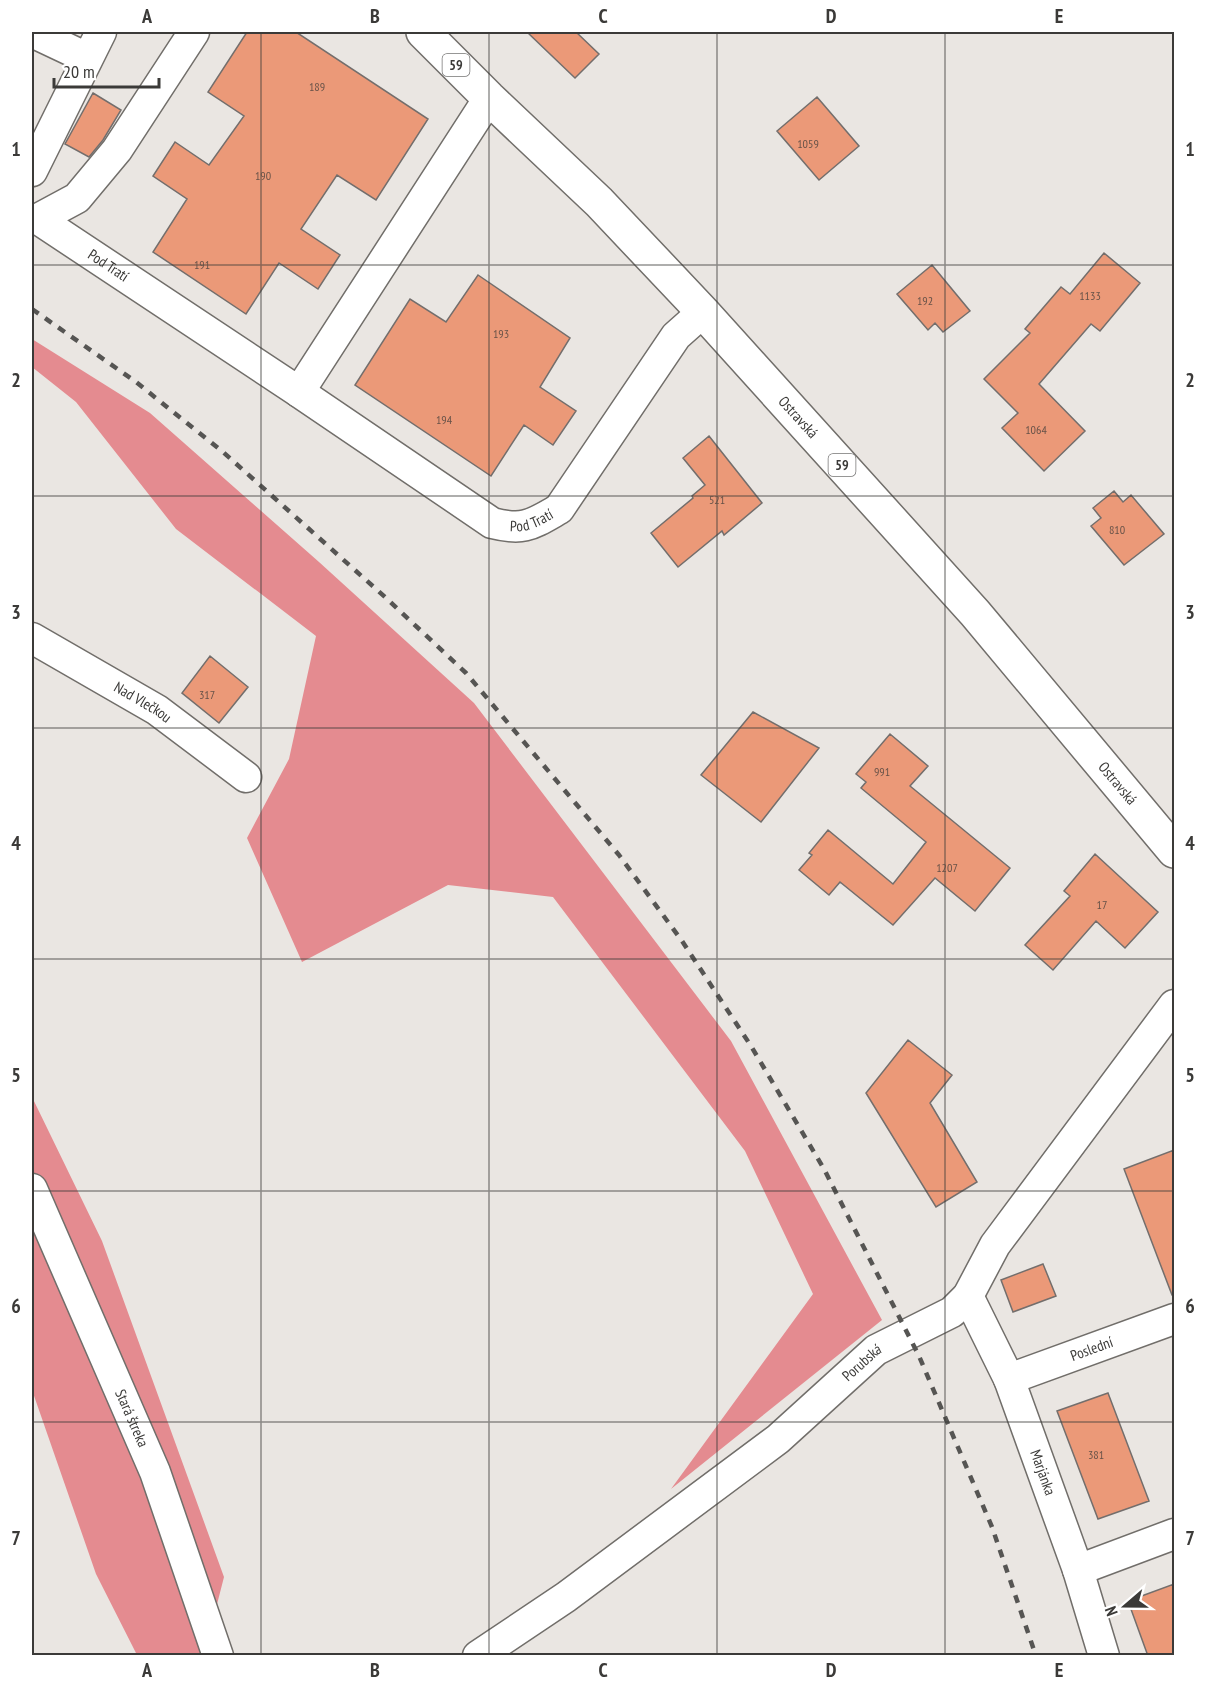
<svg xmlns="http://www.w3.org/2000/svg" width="1206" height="1687" viewBox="0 0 1206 1687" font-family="'PT Sans Narrow',sans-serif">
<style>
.forest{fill:#e48b90}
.building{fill:#eb9978;stroke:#736e6c;stroke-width:1.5}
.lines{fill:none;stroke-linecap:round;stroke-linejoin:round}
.minor-casing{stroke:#716e6a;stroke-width:33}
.primary-casing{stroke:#716e6a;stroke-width:36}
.minor{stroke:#fff;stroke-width:30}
.primary{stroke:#fff;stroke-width:33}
.rail{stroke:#565553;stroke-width:4.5;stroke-dasharray:8 8;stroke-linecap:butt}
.grid{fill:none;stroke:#3b3a38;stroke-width:1.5;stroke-opacity:0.55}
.labels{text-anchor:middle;stroke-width:5;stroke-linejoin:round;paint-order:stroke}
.number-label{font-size:12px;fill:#675248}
.shield{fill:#fff;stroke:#767574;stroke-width:1.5}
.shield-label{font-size:14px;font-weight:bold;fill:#3b3a38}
.street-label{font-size:15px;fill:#3b3a38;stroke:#fff}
.neatline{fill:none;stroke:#3b3a38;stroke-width:2}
.grid-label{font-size:20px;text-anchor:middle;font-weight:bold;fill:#3b3a38}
</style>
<rect width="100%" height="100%" fill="#eae6e2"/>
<path class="forest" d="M 32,339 L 150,413 L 319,562 L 474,703 L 731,1041 L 882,1320 L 671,1489 L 813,1294 L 745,1151 L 553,897 L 448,885 L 302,962 L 247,838 L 289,759 L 316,636 L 176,529 L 76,402 L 32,367 Z
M 32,1097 L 102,1241 L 224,1577 L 204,1655 L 137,1655 L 96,1574 L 32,1390 Z"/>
<path class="building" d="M 247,32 L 296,32 L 428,119 L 376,200 L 337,175 L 301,229 L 340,255 L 318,289 L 279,263 L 246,314 L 153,252 L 187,199 L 153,176 L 175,142 L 209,165 L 244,116 L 208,92 Z
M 527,32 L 576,32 L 599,54 L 575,78 Z
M 93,93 L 121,110 L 103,140 L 89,157 L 65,144 Z
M 817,97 L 859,146 L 819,180 L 777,131 Z
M 1104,253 L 1140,283 L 1100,331 L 1091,324 L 1039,384 L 1085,431 L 1044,471 L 1002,428 L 1018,413 L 984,379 L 1030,333 L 1025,329 L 1061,287 L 1070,294 Z
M 932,265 L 970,311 L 943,332 L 935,323 L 928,330 L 897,294 Z
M 478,275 L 570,338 L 540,387 L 576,411 L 553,445 L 524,425 L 491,476 L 355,385 L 410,299 L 446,322 Z
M 709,436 L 762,503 L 724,535 L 722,531 L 678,567 L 651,533 L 693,498 L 692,496 L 705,485 L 683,458 Z
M 1114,491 L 1123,502 L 1131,495 L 1164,534 L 1124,565 L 1091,526 L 1101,518 L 1093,508 Z
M 210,656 L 248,687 L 219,723 L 182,693 Z
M 753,712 L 819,748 L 761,822 L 701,775 Z
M 890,734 L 928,766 L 910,786 L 1010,868 L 975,911 L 935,878 L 893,925 L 840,882 L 829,895 L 799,870 L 812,855 L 809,853 L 828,830 L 893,884 L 926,842 L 861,788 L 866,782 L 856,774 Z
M 1095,854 L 1158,912 L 1125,948 L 1096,921 L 1053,970 L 1025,945 L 1070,896 L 1064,891 Z
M 908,1040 L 952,1075 L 930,1103 L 977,1182 L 936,1207 L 866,1093 Z
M 1174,1150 L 1174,1295 L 1172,1295 L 1124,1169 Z
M 1043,1264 L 1056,1296 L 1013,1312 L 1001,1280 Z
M 1108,1393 L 1149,1501 L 1098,1519 L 1057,1411 Z
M 1174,1584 L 1174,1656 L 1148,1656 L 1128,1601 Z"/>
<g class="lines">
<defs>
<g id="minor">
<path d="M 32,32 L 87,58"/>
<path id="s1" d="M 194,32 L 117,150 L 77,198 L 38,219 L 299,392 L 489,98"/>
<path d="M 32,171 L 101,32"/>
<path id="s2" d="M 299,392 L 492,523 C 524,531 531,525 559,509 L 676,336 L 703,312"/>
<path id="s3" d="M 32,638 L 157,710 L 246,777"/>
<path id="s4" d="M 32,1189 L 155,1472 L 218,1656"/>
<path id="s5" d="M 968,1296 L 1009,1379 L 1078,1570 L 1104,1656"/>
<path id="s6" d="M 1009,1379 L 1174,1319"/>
<path d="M 1078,1570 L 1174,1534"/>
<path id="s7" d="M 478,1656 L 566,1597 L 778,1439 L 876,1350 L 952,1312 L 968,1296 L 995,1245 L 1174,1005"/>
</g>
<g id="primary">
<path id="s8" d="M 423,32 L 489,98 L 599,202 L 703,312 L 975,613 L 1174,851"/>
</g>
</defs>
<use href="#minor" class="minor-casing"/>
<use href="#primary" class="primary-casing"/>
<use href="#minor" class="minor"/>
<use href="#primary" class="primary"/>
<path class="rail" d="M 32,309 L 136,382 L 223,452 L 385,597 L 466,673 L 619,855 L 682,941 L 751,1046 L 824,1169 L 919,1356 L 992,1527 L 1036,1656"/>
</g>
<path class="grid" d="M 261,32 L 261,1656M 489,32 L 489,1656M 717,32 L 717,1656M 945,32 L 945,1656M 32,265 L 1174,265M 32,496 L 1174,496M 32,728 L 1174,728M 32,959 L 1174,959M 32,1191 L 1174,1191M 32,1422 L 1174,1422"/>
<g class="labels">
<g class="number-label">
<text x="317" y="91">189</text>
<text x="808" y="148">1059</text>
<text x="263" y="180">190</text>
<text x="202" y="269">191</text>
<text x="1090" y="300">1133</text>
<text x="925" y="305">192</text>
<text x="501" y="338">193</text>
<text x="444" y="424">194</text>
<text x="1036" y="434">1064</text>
<text x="717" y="504">521</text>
<text x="1117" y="534">810</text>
<text x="207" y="699">317</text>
<text x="882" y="776">991</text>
<text x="947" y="872">1207</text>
<text x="1102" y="909">17</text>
<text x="1096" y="1459">381</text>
</g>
<g class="shield">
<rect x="442.5" y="54" width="27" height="22" rx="4.5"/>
<rect x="828.5" y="454" width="27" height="22" rx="4.5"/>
</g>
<g class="shield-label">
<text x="456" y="70">59</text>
<text x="842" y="470">59</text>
</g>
<g class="street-label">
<text dy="5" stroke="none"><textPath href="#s1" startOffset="332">Pod Tratí</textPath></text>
<text dy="5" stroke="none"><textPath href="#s8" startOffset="538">Ostravská</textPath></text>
<text dy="5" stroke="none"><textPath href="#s2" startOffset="274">Pod Tratí</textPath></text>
<text dy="5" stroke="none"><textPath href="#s3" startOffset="128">Nad Vlečkou</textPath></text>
<text dy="5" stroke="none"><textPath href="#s8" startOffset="1024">Ostravská</textPath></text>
<text dy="5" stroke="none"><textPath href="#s6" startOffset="88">Poslední</textPath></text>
<text dy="5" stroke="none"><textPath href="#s7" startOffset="484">Porubská</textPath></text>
<text dy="5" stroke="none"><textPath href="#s4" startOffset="250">Stará štreka</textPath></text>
<text dy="5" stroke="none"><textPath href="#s5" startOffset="192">Marjánka</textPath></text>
</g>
</g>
<rect width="1206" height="1687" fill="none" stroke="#ffffff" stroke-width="66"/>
<g transform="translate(1125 1606) rotate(250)" stroke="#ffffff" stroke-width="4.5" paint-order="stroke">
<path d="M0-4.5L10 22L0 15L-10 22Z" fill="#3b3a38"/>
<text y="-9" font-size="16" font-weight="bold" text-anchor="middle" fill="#3b3a38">N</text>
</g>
<path d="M54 78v9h105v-9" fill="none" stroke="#3b3a38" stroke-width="3"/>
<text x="63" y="78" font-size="18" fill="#3b3a38" stroke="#ffffff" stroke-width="4.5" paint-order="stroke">20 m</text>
<rect x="33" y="33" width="1140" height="1621" class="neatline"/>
<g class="grid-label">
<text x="147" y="23">A</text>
<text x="375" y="23">B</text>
<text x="603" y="23">C</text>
<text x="831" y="23">D</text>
<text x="1059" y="23">E</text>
<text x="16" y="156">1</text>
<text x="1190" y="156">1</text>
<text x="16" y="387">2</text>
<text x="1190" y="387">2</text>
<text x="16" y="619">3</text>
<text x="1190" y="619">3</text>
<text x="16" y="850">4</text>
<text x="1190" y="850">4</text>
<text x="16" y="1082">5</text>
<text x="1190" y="1082">5</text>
<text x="16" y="1313">6</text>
<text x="1190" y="1313">6</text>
<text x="16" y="1545">7</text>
<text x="1190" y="1545">7</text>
<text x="147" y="1677">A</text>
<text x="375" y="1677">B</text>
<text x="603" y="1677">C</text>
<text x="831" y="1677">D</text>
<text x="1059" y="1677">E</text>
</g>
</svg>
